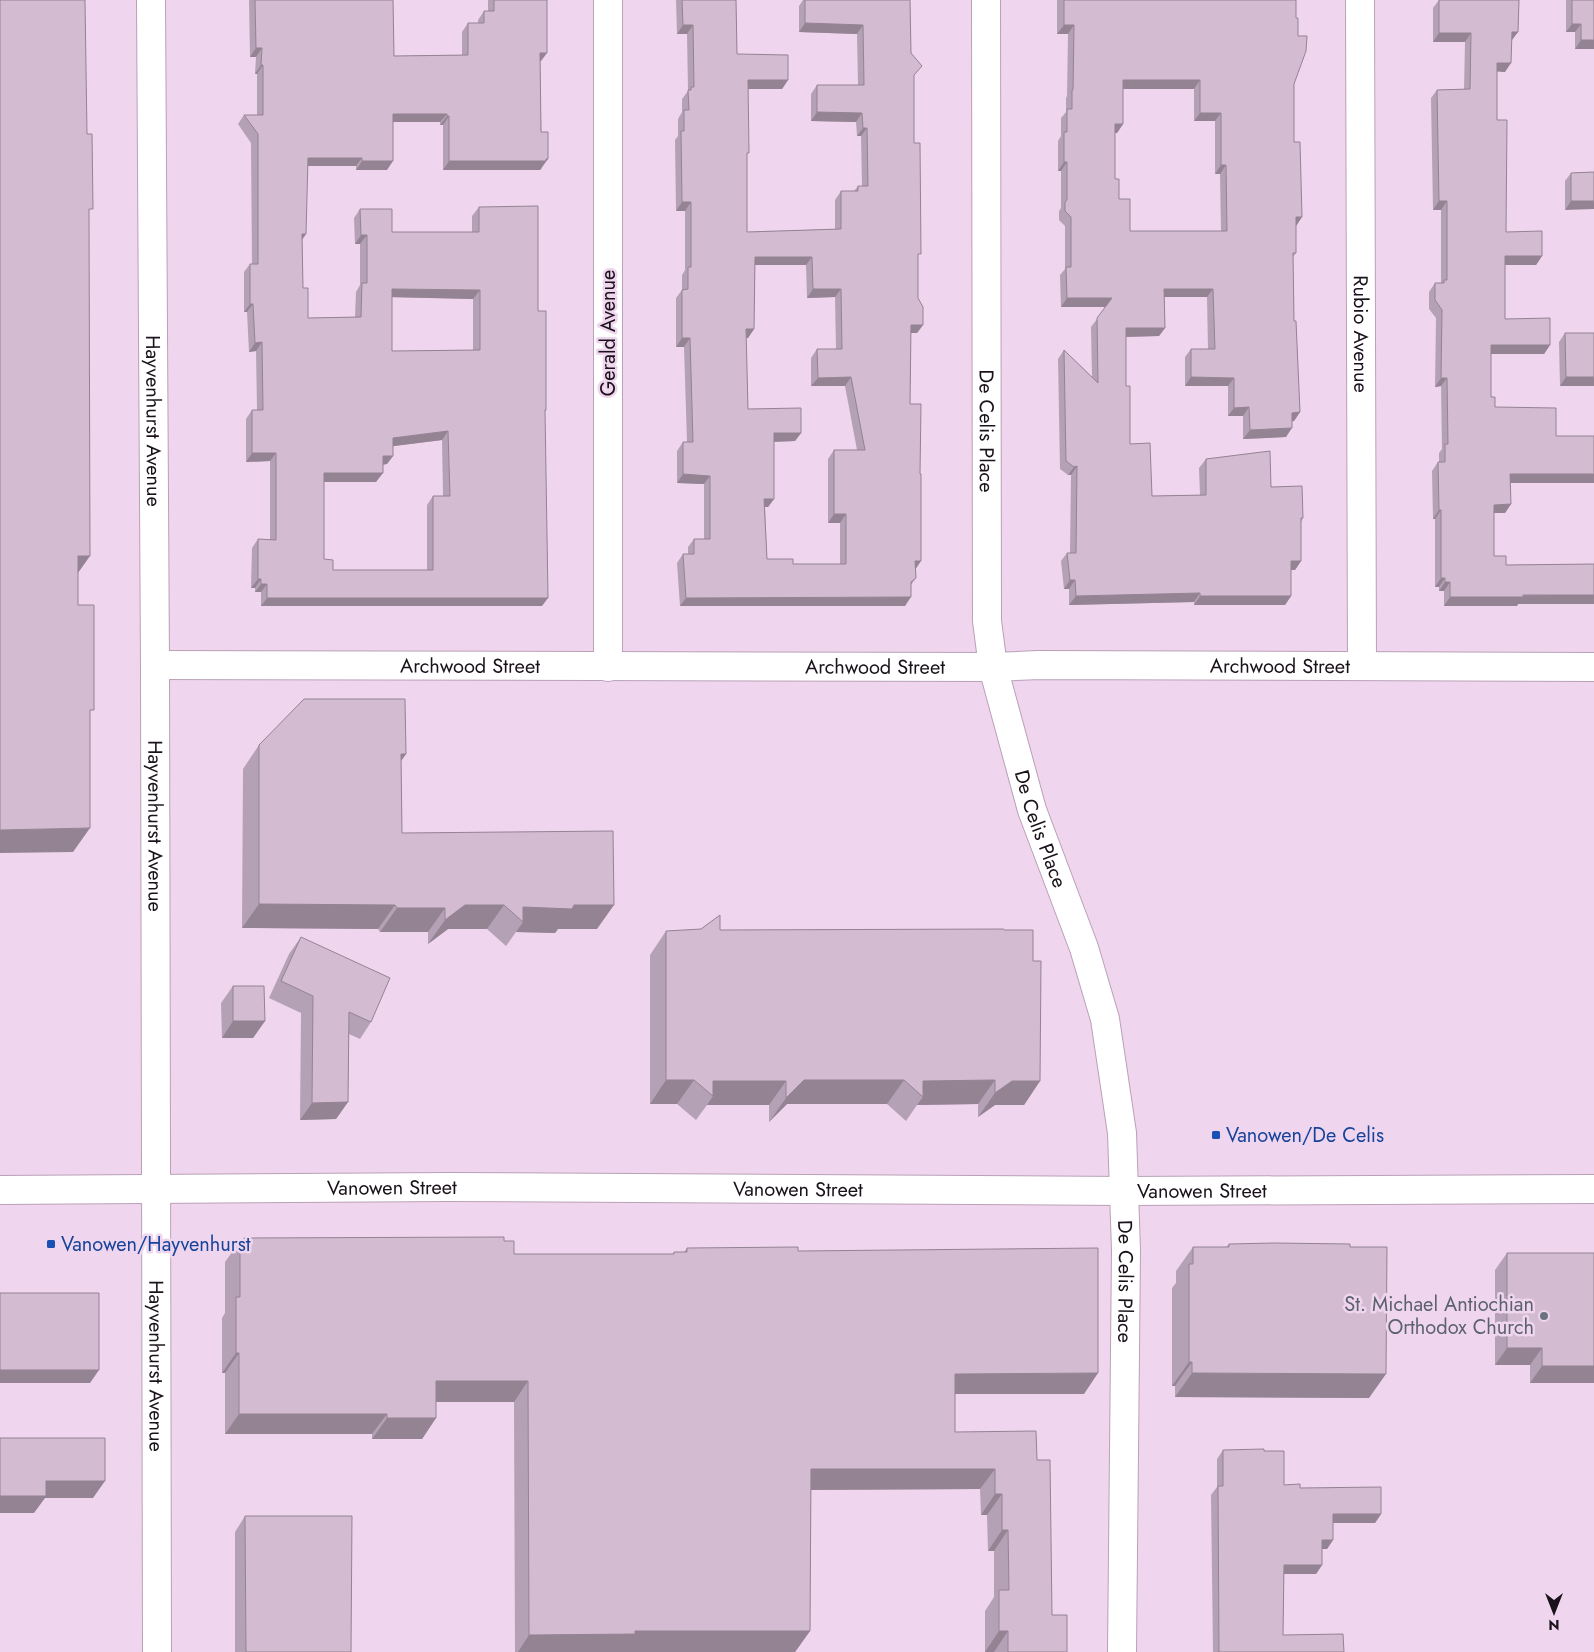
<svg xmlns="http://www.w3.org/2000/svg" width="1594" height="1652" viewBox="0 0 1594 1652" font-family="Jost,sans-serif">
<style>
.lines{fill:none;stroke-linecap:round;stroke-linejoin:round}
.minor-casing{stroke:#b9a1b8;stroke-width:30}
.secondary-casing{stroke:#b9a1b8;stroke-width:30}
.minor{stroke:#fff;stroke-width:28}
.secondary{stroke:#fff;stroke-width:28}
.wall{fill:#b5a1b5;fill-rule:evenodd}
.shaded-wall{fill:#948393}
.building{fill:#d3bbd2;stroke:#948393;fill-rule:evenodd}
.transit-dot{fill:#1a4fb4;stroke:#efd6ee;stroke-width:2}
.worship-dot{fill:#6b7280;stroke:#efd6ee;stroke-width:2}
.labels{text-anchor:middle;stroke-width:5;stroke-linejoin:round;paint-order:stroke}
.street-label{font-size:20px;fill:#1a121a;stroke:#efd6ee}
.transit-label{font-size:20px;fill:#164399;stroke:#efd6ee;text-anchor:start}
.worship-label{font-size:20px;fill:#5b616d;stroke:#efd6ee;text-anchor:end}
</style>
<rect width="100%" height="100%" fill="#efd6ee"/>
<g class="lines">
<defs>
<g id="minor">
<path d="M 608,0 L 608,667"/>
<path id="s1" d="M 986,0 L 987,621 L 993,667 L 1032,810 L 1084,948 L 1105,1019 L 1122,1133 L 1126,1250 L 1122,1652"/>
<path id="s2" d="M 1360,0 L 1362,666"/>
<path id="s3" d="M 155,665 L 993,667 L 1039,665 L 1594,667"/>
</g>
<g id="secondary">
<path id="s4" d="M 151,0 L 155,665 L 157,1652"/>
<path id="s5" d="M 0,1190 L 449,1187 L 1125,1191 L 1594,1189"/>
</g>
</defs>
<use href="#minor" class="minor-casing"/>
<use href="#secondary" class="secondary-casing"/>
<use href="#minor" class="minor"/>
<use href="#secondary" class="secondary"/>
</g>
<path class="wall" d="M 249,0 L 393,0 L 394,56 L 462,55 L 462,32 L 468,23 L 478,23 L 478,20 L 484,11 L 488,11 L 488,0 L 547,0 L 541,61 L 540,61 L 542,168 L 540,170 L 443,170 L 443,125 L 440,125 L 440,122 L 393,122 L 387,170 L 356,170 L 356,166 L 308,166 L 302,240 L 303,288 L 308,318 L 355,317 L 356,292 L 360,285 L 360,244 L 355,244 L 354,218 L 360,209 L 392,232 L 472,232 L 472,216 L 479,207 L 538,311 L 546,410 L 545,412 L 542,606 L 261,606 L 261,592 L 255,592 L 255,588 L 251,588 L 252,548 L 258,539 L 270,539 L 270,461 L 246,462 L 246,419 L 252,410 L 257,410 L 256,351 L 249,352 L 247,312 L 244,312 L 244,272 L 250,264 L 252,264 L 251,143 L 238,124 L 244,115 L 257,115 L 257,74 L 255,74 L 256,57 L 250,57 ZM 392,297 L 473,299 L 473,350 L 392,351 ZM 442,440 L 443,496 L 433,496 L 427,505 L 427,570 L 333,570 L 324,559 L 324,482 L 376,482 L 383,465 L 387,464 L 393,456 L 393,446 Z
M 676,0 L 736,0 L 737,54 L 788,80 L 782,89 L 748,89 L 747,156 L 747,232 L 835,229 L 835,200 L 841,191 L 854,191 L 858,186 L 862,186 L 861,136 L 857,136 L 856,122 L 811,121 L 811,94 L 817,85 L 858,85 L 857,34 L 799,32 L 799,6 L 803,0 L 910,0 L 911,53 L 914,76 L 914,143 L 918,258 L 918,298 L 923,325 L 917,333 L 911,333 L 910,404 L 916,578 L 911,585 L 905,606 L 680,606 L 677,563 L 683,554 L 688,554 L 688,547 L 694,539 L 704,539 L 704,484 L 677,483 L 677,451 L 683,442 L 687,442 L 684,347 L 676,347 L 676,298 L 682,290 L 682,275 L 685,270 L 685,211 L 676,211 L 675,140 L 678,136 L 678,119 L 682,112 L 682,99 L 688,91 L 687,34 L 677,34 ZM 755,265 L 806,265 L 807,298 L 835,297 L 836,349 L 817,349 L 811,358 L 811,386 L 845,386 L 857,450 L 834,450 L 828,459 L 828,523 L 840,523 L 840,564 L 793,564 L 767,559 L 765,507 L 768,507 L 774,499 L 774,442 L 795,441 L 801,433 L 748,409 L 746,338 L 748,338 L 754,329 Z
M 1057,0 L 1296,0 L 1294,84 L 1294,142 L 1302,217 L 1296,226 L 1296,253 L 1293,257 L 1294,321 L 1300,412 L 1294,421 L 1292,421 L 1286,437 L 1243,439 L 1243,416 L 1228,416 L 1228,386 L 1185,386 L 1185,357 L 1191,349 L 1208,349 L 1207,297 L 1164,297 L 1165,328 L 1159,336 L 1126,337 L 1126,386 L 1130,444 L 1152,496 L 1200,495 L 1199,468 L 1206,459 L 1271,487 L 1303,518 L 1301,522 L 1301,561 L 1295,570 L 1291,570 L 1291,596 L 1285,605 L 1194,605 L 1194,602 L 1069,605 L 1069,589 L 1064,589 L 1061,561 L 1067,553 L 1070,553 L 1071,475 L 1068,475 L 1060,469 L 1058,359 L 1064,350 L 1092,377 L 1091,327 L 1106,307 L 1061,307 L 1060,275 L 1065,269 L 1065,226 L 1059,220 L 1059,211 L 1061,208 L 1061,171 L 1058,171 L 1058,141 L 1061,136 L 1061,118 L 1066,112 L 1066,98 L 1067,96 L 1068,34 L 1057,34 ZM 1123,89 L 1194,89 L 1194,121 L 1215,121 L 1215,174 L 1220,174 L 1221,231 L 1130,231 L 1119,199 L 1115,179 L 1115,133 L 1117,133 L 1123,124 Z
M 1439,0 L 1519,0 L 1518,32 L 1511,40 L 1505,72 L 1497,71 L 1497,120 L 1506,232 L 1542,256 L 1536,265 L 1505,265 L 1505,319 L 1550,345 L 1544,354 L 1491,354 L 1491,397 L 1495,407 L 1556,436 L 1594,436 L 1594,604 L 1518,604 L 1517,606 L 1444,606 L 1444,591 L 1439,591 L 1439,587 L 1435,587 L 1435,519 L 1433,519 L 1432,471 L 1438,462 L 1439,462 L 1439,453 L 1442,449 L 1441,386 L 1435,387 L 1436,318 L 1429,309 L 1429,292 L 1435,283 L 1441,283 L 1441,210 L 1433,210 L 1431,98 L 1437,90 L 1464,89 L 1465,42 L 1433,42 L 1433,8 ZM 1510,483 L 1594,483 L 1594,564 L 1506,565 L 1494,556 L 1494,513 L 1505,513 L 1511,504 Z
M 1566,0 L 1594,0 L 1594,49 L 1575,49 L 1575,32 L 1566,32 Z
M 1594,172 L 1565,210 L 1565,181 L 1571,173 Z
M 1565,333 L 1594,386 L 1560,386 L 1559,342 Z
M 259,745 L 406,754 L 401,761 L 402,833 L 597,929 L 558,929 L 555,933 L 516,932 L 506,946 L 487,929 L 448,929 L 428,944 L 428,932 L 380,932 L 378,929 L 242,928 L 243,769 Z
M 720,930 L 1033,961 L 1040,1081 L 1024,1105 L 995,1105 L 978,1117 L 978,1104 L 917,1105 L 906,1121 L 887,1104 L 787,1104 L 769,1122 L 769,1105 L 707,1105 L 696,1120 L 677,1104 L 650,1104 L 650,955 L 666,931 Z
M 301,937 L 371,1022 L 360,1039 L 349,1034 L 348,1102 L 336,1119 L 300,1120 L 301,1013 L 269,998 L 289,954 Z
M 233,986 L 265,1021 L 253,1038 L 222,1038 L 221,1003 Z
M 244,1238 L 504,1241 L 514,1254 L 673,1254 L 674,1252 L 684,1252 L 687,1248 L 798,1251 L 1084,1394 L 955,1394 L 955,1432 L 1037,1460 L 1052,1615 L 1067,1652 L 985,1652 L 985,1611 L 994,1597 L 994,1551 L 988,1551 L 987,1515 L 981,1515 L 980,1489 L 811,1490 L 810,1631 L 795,1652 L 515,1652 L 514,1402 L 436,1402 L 436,1418 L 422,1439 L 372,1439 L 372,1434 L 225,1434 L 225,1373 L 222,1373 L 222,1318 L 225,1313 L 225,1262 L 240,1241 L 242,1241 Z
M 1229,1244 L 1369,1398 L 1175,1397 L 1175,1386 L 1172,1386 L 1172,1288 L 1176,1283 L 1176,1271 L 1193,1247 L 1226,1247 Z
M 1507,1253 L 1594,1253 L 1594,1383 L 1530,1383 L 1530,1365 L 1495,1365 L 1495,1270 Z
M 1223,1450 L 1264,1451 L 1284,1485 L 1300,1488 L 1381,1514 L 1375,1523 L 1333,1523 L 1333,1540 L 1327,1549 L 1322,1549 L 1322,1565 L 1316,1574 L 1284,1574 L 1283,1635 L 1344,1652 L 1213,1652 L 1211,1495 L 1217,1487 L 1217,1459 Z
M 245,1516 L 351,1652 L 235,1652 L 235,1532 Z"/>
<path class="shaded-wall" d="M 805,23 L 863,25 L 857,34 L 799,32 Z
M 1572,24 L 1581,24 L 1575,32 L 1566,32 Z
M 683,25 L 693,25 L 687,34 L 677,34 Z
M 1064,25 L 1074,25 L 1068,34 L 1057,34 Z
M 1512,32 L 1518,32 L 1512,40 L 1505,40 Z
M 1439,33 L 1471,33 L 1465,42 L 1433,42 Z
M 1581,40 L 1594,40 L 1594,49 L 1575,49 Z
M 256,48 L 262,48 L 256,57 L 250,57 Z
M 540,53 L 547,53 L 541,61 L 534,61 Z
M 1497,63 L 1511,63 L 1505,72 L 1491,71 Z
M 261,65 L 263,65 L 257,74 L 255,74 Z
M 748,80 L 788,80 L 782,89 L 742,89 Z
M 1123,80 L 1200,80 L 1194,89 L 1117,89 Z
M 817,112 L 862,113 L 856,122 L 811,121 Z
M 1200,113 L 1221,113 L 1215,121 L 1194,121 Z
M 393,114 L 447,114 L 440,122 L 387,122 Z
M 447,116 L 449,116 L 443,125 L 440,125 Z
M 1115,124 L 1123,124 L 1117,133 L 1109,133 Z
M 863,128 L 867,128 L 861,136 L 857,136 Z
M 308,158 L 362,158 L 356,166 L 302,166 Z
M 548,159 L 540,170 L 443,170 L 449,161 Z
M 362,161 L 393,161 L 387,170 L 356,170 Z
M 1064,162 L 1067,162 L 1061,171 L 1058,171 Z
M 1221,165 L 1226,165 L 1220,174 L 1215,174 Z
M 1439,201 L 1447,201 L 1441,210 L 1433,210 Z
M 1571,201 L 1594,201 L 1594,209 L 1565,210 Z
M 682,202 L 691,202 L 685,211 L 676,211 Z
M 1296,217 L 1302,217 L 1296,226 Z
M 302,234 L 306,234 L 300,243 Z
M 361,235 L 367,235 L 360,244 L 355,244 Z
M 1505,256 L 1542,256 L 1536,265 L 1499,265 Z
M 755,257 L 812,257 L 806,265 L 749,265 Z
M 392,289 L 480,290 L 473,299 L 386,297 Z
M 813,289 L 841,289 L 835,297 L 807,298 Z
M 1164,289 L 1213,289 L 1207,297 L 1158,297 Z
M 1067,298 L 1112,298 L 1106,307 L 1061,307 Z
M 250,304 L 253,304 L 247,312 L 244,312 Z
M 911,325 L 923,325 L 917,333 L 905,333 Z
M 1126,328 L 1165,328 L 1159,336 L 1120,337 Z
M 746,329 L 754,329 L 748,338 L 740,338 Z
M 682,338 L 690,338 L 684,347 L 676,347 Z
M 262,342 L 256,351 L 249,352 L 255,343 Z
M 1491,345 L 1550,345 L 1544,354 L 1485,354 Z
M 851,377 L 845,386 L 811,386 L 818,378 Z
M 1191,377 L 1234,378 L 1228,386 L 1185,386 Z
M 1566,377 L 1594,377 L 1594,386 L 1560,386 Z
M 1441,378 L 1447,378 L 1441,386 L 1435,387 Z
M 1249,407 L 1243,416 L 1228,416 L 1234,408 Z
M 1300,412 L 1294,421 L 1286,422 L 1292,413 Z
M 1292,428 L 1286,437 L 1243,439 L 1250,430 Z
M 448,431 L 442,440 L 387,447 L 393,438 Z
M 774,433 L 801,433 L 795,441 L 768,442 Z
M 252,453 L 276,453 L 270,461 L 246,462 Z
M 383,456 L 393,456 L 387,464 L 376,465 Z
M 1077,466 L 1071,475 L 1068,475 L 1074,467 Z
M 324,473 L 383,473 L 376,482 L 318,482 Z
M 683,474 L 710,476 L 704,484 L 677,483 Z
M 1510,474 L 1594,474 L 1594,483 L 1504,483 Z
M 764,499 L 774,499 L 768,507 L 758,507 Z
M 1511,504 L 1505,513 L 1488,513 L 1494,505 Z
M 1439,510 L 1441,510 L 1435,519 L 1433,519 Z
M 834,514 L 846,514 L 840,523 L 828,523 Z
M 78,556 L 90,556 L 73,580 Z
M 915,561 L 921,561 L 915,570 Z
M 1291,561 L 1301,561 L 1295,570 L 1285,570 Z
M 1441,578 L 1445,578 L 1439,587 L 1435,587 Z
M 258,579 L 261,579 L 255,588 L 251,588 Z
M 1070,580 L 1075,580 L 1069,589 L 1064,589 Z
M 1445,582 L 1450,582 L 1444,591 L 1439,591 Z
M 261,584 L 267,584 L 261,592 L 255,592 Z
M 1200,593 L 1194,602 L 1069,605 L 1076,596 Z
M 1550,595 L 1594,595 L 1594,604 L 1518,604 L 1517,606 L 1444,606 L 1450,597 Z
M 1200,596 L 1291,596 L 1285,605 L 1194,605 Z
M 911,597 L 905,606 L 680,606 L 686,598 Z
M 267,598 L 548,598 L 542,606 L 261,606 Z
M 401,754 L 406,754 L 389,778 Z
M 90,828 L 73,852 L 0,853 L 0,830 Z
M 259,904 L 395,905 L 378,929 L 242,928 Z
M 465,905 L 504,905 L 487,929 L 448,929 L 428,944 L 445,920 Z
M 574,905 L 614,905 L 597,929 L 558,929 L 555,933 L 516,932 L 523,922 L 523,907 Z
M 397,908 L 445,908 L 428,932 L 380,932 Z
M 233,1021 L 265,1021 L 253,1038 L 222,1038 Z
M 666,1080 L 694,1080 L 677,1104 L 650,1104 Z
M 804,1080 L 904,1080 L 887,1104 L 787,1104 L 769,1122 L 786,1098 Z
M 995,1080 L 978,1104 L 917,1105 L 923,1097 L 923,1081 Z
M 713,1081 L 786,1081 L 769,1105 L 707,1105 L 713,1096 Z
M 1012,1081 L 1040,1081 L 1024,1105 L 995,1105 L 978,1117 L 995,1093 Z
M 348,1102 L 336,1119 L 300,1120 L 312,1103 Z
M 1507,1348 L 1542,1348 L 1530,1365 L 1495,1365 Z
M 236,1353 L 239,1353 L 225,1373 L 222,1373 Z
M 1189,1362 L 1192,1362 L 1175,1386 L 1172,1386 Z
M 1542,1366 L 1594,1366 L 1594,1383 L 1530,1383 Z
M 0,1370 L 99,1370 L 90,1383 L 0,1383 Z
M 1098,1373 L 1084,1394 L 940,1394 L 955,1374 Z
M 1192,1373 L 1386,1374 L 1369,1398 L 1175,1397 Z
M 436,1381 L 528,1381 L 514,1402 L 422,1402 Z
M 239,1414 L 387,1414 L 372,1434 L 225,1434 Z
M 387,1418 L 436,1418 L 422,1439 L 372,1439 Z
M 811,1469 L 995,1469 L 980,1489 L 796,1490 Z
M 46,1481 L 105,1481 L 93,1498 L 45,1498 L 34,1513 L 0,1513 L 0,1496 Z
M 995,1494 L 1002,1494 L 987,1515 L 981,1515 Z
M 1333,1514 L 1381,1514 L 1375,1523 L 1327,1523 Z
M 1002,1530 L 1008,1530 L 994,1551 L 988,1551 Z
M 1322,1540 L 1333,1540 L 1327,1549 L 1316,1549 Z
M 1284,1565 L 1322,1565 L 1316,1574 L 1278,1574 Z
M 635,1631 L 810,1631 L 795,1652 L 518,1652 L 529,1635 Z
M 999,1631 L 1008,1631 L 994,1652 L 985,1652 Z"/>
<path class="building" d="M 0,0 L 85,0 L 87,134 L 92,134 L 93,209 L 89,209 L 90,556 L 78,556 L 78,605 L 94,605 L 94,710 L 90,710 L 90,828 L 0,830 Z
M 255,0 L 393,0 L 394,56 L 468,55 L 468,23 L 484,23 L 484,11 L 494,11 L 494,0 L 547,0 L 547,53 L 540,53 L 541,132 L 548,132 L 548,159 L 546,159 L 546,161 L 449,161 L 449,116 L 447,116 L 447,114 L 393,114 L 393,161 L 362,161 L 362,158 L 308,158 L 306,234 L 302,234 L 303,288 L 308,288 L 308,318 L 361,317 L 362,283 L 367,283 L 367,235 L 361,235 L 360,209 L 392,209 L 392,232 L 479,232 L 479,207 L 538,206 L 538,311 L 546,311 L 546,410 L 545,410 L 548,598 L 267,598 L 267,584 L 261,584 L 261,579 L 258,579 L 258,539 L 276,540 L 276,453 L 252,453 L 252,410 L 263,410 L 262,342 L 255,343 L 253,304 L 250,304 L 250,264 L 258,264 L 258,134 L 244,115 L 263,115 L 263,65 L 261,65 L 262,48 L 256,48 ZM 392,289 L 480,290 L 480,350 L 392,351 ZM 448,431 L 450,496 L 433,496 L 433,570 L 333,570 L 333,560 L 324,559 L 324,473 L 383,473 L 383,456 L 393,456 L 393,438 Z
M 682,0 L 736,0 L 737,54 L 788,55 L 788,80 L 748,80 L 749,153 L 747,153 L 747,232 L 841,229 L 841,191 L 858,191 L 858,186 L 868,186 L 867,128 L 863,128 L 862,113 L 817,112 L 817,85 L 864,85 L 863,25 L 805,23 L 805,0 L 910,0 L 911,53 L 922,66 L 914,75 L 914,143 L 920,143 L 921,254 L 918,254 L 918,298 L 923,307 L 923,325 L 911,325 L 910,404 L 921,404 L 920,474 L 921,474 L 921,561 L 915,561 L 916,578 L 911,582 L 911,597 L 686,598 L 683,554 L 694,554 L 694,539 L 710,539 L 710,476 L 683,474 L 683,442 L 693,442 L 690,338 L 682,338 L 682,290 L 688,289 L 688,267 L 691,267 L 691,202 L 682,202 L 681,131 L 684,131 L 684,110 L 689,110 L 688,90 L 691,90 L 691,87 L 694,87 L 693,25 L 683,25 ZM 755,257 L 812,257 L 813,289 L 841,289 L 842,349 L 817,349 L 818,378 L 851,377 L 865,450 L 834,450 L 834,514 L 846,514 L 846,564 L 793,564 L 793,559 L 767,559 L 764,499 L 774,499 L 774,433 L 801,433 L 801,408 L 748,409 L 746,329 L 754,329 Z
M 1064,0 L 1296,0 L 1296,18 L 1298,18 L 1298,36 L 1307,36 L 1306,51 L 1294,84 L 1294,142 L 1300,142 L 1302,217 L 1296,217 L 1296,253 L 1293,253 L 1294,321 L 1296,321 L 1300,412 L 1292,413 L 1292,428 L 1250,430 L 1249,407 L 1234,408 L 1234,378 L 1191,377 L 1191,349 L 1215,349 L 1213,289 L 1164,289 L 1165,328 L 1126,328 L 1126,386 L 1130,386 L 1130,444 L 1150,443 L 1152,496 L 1206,495 L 1206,459 L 1270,451 L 1271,487 L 1302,486 L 1303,518 L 1301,518 L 1301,561 L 1291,561 L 1291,596 L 1200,596 L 1200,593 L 1076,596 L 1075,580 L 1070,580 L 1067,553 L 1076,553 L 1077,466 L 1074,467 L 1066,461 L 1064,350 L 1098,383 L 1097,318 L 1112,298 L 1067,298 L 1066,267 L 1071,267 L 1071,217 L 1065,211 L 1065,202 L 1067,200 L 1067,162 L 1064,162 L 1064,132 L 1067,132 L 1067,109 L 1072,109 L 1072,90 L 1073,90 L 1074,25 L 1064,25 ZM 1123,80 L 1200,80 L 1200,113 L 1221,113 L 1221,165 L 1226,165 L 1227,231 L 1130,231 L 1130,199 L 1119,199 L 1119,179 L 1115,179 L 1115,124 L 1123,124 Z
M 1439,0 L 1519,0 L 1518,32 L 1512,32 L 1511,63 L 1497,63 L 1497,120 L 1507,120 L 1506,232 L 1542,231 L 1542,256 L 1505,256 L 1505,319 L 1550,318 L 1550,345 L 1491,345 L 1491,397 L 1495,397 L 1495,407 L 1556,408 L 1556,436 L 1594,436 L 1594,474 L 1510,474 L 1511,504 L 1494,505 L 1494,556 L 1506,556 L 1506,565 L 1594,564 L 1594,595 L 1523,595 L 1523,597 L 1450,597 L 1450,582 L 1445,582 L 1445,578 L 1441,578 L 1441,510 L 1439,510 L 1438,462 L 1445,462 L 1445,444 L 1448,444 L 1447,378 L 1441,378 L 1442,310 L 1435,300 L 1435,283 L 1444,283 L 1444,280 L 1447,280 L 1447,201 L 1439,201 L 1437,90 L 1470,89 L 1471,33 L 1439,33 Z
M 1572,0 L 1594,0 L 1594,40 L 1581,40 L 1581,24 L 1572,24 Z
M 1594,172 L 1594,201 L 1571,201 L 1571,173 Z
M 1565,333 L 1594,333 L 1594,377 L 1566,377 Z
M 304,699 L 405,699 L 406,754 L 401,754 L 402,833 L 613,831 L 614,905 L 574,905 L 572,909 L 523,907 L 523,922 L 504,905 L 465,905 L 445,920 L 445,908 L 397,908 L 395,905 L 259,904 L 259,745 Z
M 720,915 L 720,930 L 1003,929 L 1005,930 L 1033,930 L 1033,961 L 1041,961 L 1040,1081 L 1012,1081 L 995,1093 L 995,1080 L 923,1081 L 923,1097 L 904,1080 L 804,1080 L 786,1098 L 786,1081 L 713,1081 L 713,1096 L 694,1080 L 666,1080 L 666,931 L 701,929 Z
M 301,937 L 390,978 L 371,1022 L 349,1012 L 348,1102 L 312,1103 L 313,996 L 281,981 Z
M 233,986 L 264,986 L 265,1021 L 233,1021 Z
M 504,1237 L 504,1241 L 514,1241 L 514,1254 L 674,1254 L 674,1252 L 687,1252 L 687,1248 L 798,1247 L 798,1251 L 1098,1248 L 1098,1373 L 955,1374 L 955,1432 L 1036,1431 L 1037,1460 L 1050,1460 L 1052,1615 L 1067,1615 L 1067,1652 L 1008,1652 L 1008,1631 L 999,1631 L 999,1590 L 1009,1590 L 1008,1530 L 1002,1530 L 1002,1494 L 995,1494 L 995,1469 L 811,1469 L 810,1631 L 635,1631 L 635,1634 L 529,1635 L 528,1381 L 436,1381 L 436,1418 L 387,1418 L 387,1414 L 239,1414 L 239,1353 L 236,1353 L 236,1297 L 240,1297 L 240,1241 L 244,1241 L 244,1238 Z
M 1273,1243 L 1350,1244 L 1350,1247 L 1387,1247 L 1386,1374 L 1192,1373 L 1192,1362 L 1189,1362 L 1189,1264 L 1193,1264 L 1193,1247 L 1229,1247 L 1229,1244 Z
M 1507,1253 L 1594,1253 L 1594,1366 L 1542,1366 L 1542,1348 L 1507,1348 Z
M 0,1293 L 99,1293 L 99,1370 L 0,1370 Z
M 0,1438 L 105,1438 L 105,1481 L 46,1481 L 46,1496 L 0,1496 Z
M 1264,1449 L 1264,1451 L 1284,1451 L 1284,1485 L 1300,1484 L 1300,1488 L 1381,1487 L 1381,1514 L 1333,1514 L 1333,1540 L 1322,1540 L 1322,1565 L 1284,1565 L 1283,1635 L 1343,1634 L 1344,1652 L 1219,1652 L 1218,1486 L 1223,1486 L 1223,1450 Z
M 245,1516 L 352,1516 L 351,1652 L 246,1652 Z"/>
<g class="transit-dot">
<rect x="1211" y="1130" width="10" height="10" rx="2.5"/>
<rect x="46" y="1239" width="10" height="10" rx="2.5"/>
</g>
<circle class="worship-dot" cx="1544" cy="1316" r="5"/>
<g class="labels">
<g class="street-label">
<text transform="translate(608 333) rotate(-90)" y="7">Gerald Avenue</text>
<text dy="7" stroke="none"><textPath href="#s2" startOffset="334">Rubio Avenue</textPath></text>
<text dy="7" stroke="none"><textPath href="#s4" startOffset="421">Hayvenhurst Avenue</textPath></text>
<text dy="7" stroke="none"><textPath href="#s1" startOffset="431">De Celis Place</textPath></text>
<text dy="7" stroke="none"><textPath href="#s3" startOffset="315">Archwood Street</textPath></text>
<text dy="7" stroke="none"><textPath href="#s3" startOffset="1125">Archwood Street</textPath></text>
<text dy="7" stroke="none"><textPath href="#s3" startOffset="720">Archwood Street</textPath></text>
<text dy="7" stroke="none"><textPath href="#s4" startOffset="826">Hayvenhurst Avenue</textPath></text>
<text dy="7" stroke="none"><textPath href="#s1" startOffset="836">De Celis Place</textPath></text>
<text dy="7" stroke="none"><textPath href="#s5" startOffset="392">Vanowen Street</textPath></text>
<text dy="7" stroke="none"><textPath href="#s5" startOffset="798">Vanowen Street</textPath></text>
<text dy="7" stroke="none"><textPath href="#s5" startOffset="1202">Vanowen Street</textPath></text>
<text dy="7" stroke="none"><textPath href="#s1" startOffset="1301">De Celis Place</textPath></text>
<text dy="7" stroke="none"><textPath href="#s4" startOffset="1366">Hayvenhurst Avenue</textPath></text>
</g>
<g class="transit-label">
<text x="1226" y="1142">Vanowen/De Celis</text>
<text x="61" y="1251">Vanowen/Hayvenhurst</text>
</g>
<g class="worship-label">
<text x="1534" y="1311">St. Michael Antiochian<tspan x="1534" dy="23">Orthodox Church</tspan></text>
</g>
</g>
<g transform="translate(1554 1612) rotate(180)" stroke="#efd6ee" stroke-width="4" paint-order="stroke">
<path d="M0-4L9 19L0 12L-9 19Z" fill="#1a121a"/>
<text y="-8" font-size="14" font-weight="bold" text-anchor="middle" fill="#1a121a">N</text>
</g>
</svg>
